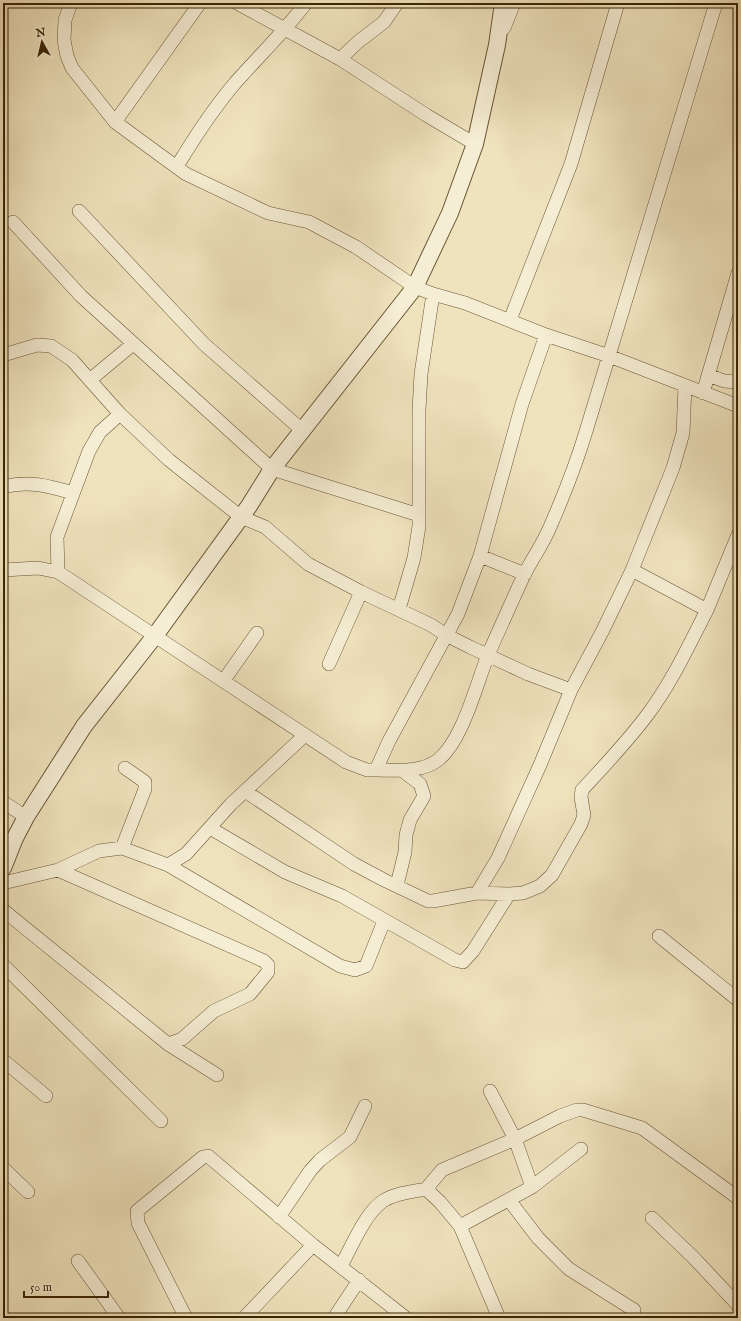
<svg xmlns="http://www.w3.org/2000/svg" width="741" height="1321" viewBox="0 0 741 1321" font-family="'IM FELL English',serif">
<style>
.lines{fill:none;stroke-linecap:round;stroke-linejoin:round}
.minor-casing{stroke:#685431;stroke-width:14}
.tertiary-casing{stroke:#685431;stroke-width:18}
.minor{stroke:#f5edd4;stroke-width:13}
.tertiary{stroke:#f5edd4;stroke-width:16}
</style>
<rect width="100%" height="100%" fill="#efe3bd"/>
<filter id="stains"><feTurbulence type="fractalNoise" baseFrequency=".005" numOctaves="4"/><feColorMatrix values="0 0 0 0 .2 0 0 0 0 .09 0 0 0 0 .02 0 0 0 .5 -.17"/></filter>
<radialGradient id="worn" r=".72"><stop offset=".6" stop-color="#630" stop-opacity="0"/><stop offset="1" stop-color="#630" stop-opacity=".3"/></radialGradient>
<g class="lines">
<defs>
<path id="minor" d="M 71,3 L 65,20 L 64,40 L 67,56 L 72,68 L 115,122 L 186,174 L 268,213 L 309,222 L 356,247 L 415,287 L 433,294 L 465,303 L 546,335 L 609,356 L 738,406
M 237,3 L 340,59 L 426,115 L 475,144
M 504,28 L 514,3
M 340,59 L 358,42 L 384,22 L 397,3
M 115,122 L 200,3
M 178,168 L 179,163 C 196,135 214,108 235,83 C 259,56 284,32 306,3
M 79,211 L 204,344 L 303,431
M 13,222 L 81,296 L 272,469 L 419,515
M 510,320 L 571,164 L 618,3
M 3,355 L 37,345 L 51,346 L 72,360 L 120,414 L 169,460 L 241,517 L 265,527 L 308,564 L 361,592 L 431,625 L 446,635 L 470,647 L 528,674 L 571,690
M 708,375 L 724,381 L 738,382
M 91,379 L 133,344
M 703,393 L 738,273
M 3,487 C 28,480 49,486 73,493
M 480,556 L 525,574
M 3,570 L 38,568 L 58,572 L 346,762 L 367,770 L 376,770 L 389,741 L 458,614 L 480,556 L 522,404 L 546,335
M 632,570 L 707,610 L 738,535
M 58,572 L 57,537 L 89,451 L 100,432 L 120,414
M 399,609 L 414,558 L 419,526 L 419,410 L 421,374 L 433,294
M 329,664 L 361,592
M 224,680 L 257,633
M 376,770 C 396,770 421,773 438,760 C 463,740 476,685 488,655 C 500,628 512,601 524,575 C 532,559 543,544 550,527 C 564,495 577,462 587,428 L 716,3
M 245,791 L 354,864 L 384,880 L 428,901 L 433,901 L 477,893 L 509,894 L 523,893 L 540,886 L 552,875 L 581,824 L 584,815 L 581,797 L 582,790 C 605,765 628,741 648,714 C 672,682 689,645 707,610
M 3,802 L 26,817
M 210,828 L 285,872 L 342,896 L 455,960 L 463,962 L 473,951 L 509,894
M 122,848 L 145,789 L 145,782 L 125,768
M 168,865 L 186,854 L 231,804 L 305,735
M 3,883 L 58,870 L 99,851 L 122,848 L 168,865 L 340,966 L 355,970 L 366,966 L 384,921
M 397,885 L 405,852 L 406,835 L 410,820 L 424,796 L 420,784 L 403,771
M 477,893 L 498,858 L 540,765 L 571,690 L 602,632 L 632,570 L 673,468 L 683,433 L 685,386
M 3,910 L 168,1044 L 182,1039 L 214,1011 L 250,994 L 268,972 L 268,965 L 264,961 L 58,870
M 659,936 L 738,1000
M 3,965 L 161,1121
M 168,1044 L 217,1075
M 3,1060 L 46,1096
M 3,1168 L 28,1192
M 532,1187 L 581,1149
M 426,1189 L 442,1170 L 515,1139 L 560,1116 L 577,1110 L 583,1110 L 642,1128 L 738,1198
M 509,1200 L 538,1238 L 569,1269 L 634,1310
M 279,1217 L 310,1171 L 320,1160 L 350,1137 L 365,1106
M 652,1218 L 692,1256 L 738,1305
M 460,1226 L 532,1187 L 515,1139 L 490,1091
M 78,1261 L 119,1318
M 341,1266 C 352,1246 365,1213 383,1201 C 395,1193 412,1192 426,1189 L 440,1202 L 460,1226 L 499,1318
M 186,1318 L 138,1223 L 137,1211 L 203,1157 L 208,1156 L 313,1245 L 406,1318
M 244,1318 L 313,1245
M 334,1318 L 359,1280"/>
<path id="tertiary" d="M 3,868 L 15,838 L 26,817 L 84,726 L 154,637 L 249,506 L 272,469 L 415,287 L 450,213 L 475,144 L 497,45 L 503,3"/>
</defs>
<use href="#minor" class="minor-casing"/>
<use href="#tertiary" class="tertiary-casing"/>
<use href="#minor" class="minor"/>
<use href="#tertiary" class="tertiary"/>
</g>
<rect width="741" height="1321" fill="none" stroke="#efe3bd" stroke-width="16"/>
<rect x="4" y="4" width="733" height="1313" fill="none" stroke="#3b2502" stroke-width="2"/>
<rect x="8" y="8" width="725" height="1305" fill="none" stroke="#3b2502"/>
<g transform="translate(42 42) rotate(352)" stroke="#f5edd4" stroke-width="3" paint-order="stroke">
<path d="M0-3L7 15L0 10L-7 15Z" fill="#3b2502"/>
<text y="-6" font-size="11" font-weight="bold" text-anchor="middle" fill="#3b2502">N</text>
</g>
<path d="M24 1291v6h84v-6" fill="none" stroke="#3b2502" stroke-width="2"/>
<text x="30" y="1291" font-size="12" fill="#3b2502" stroke="#f5edd4" stroke-width="3" paint-order="stroke">50 m</text>
<rect width="100%" height="100%" filter="url(#stains)"/>
<rect width="100%" height="100%" fill="url(#worn)"/>
</svg>
